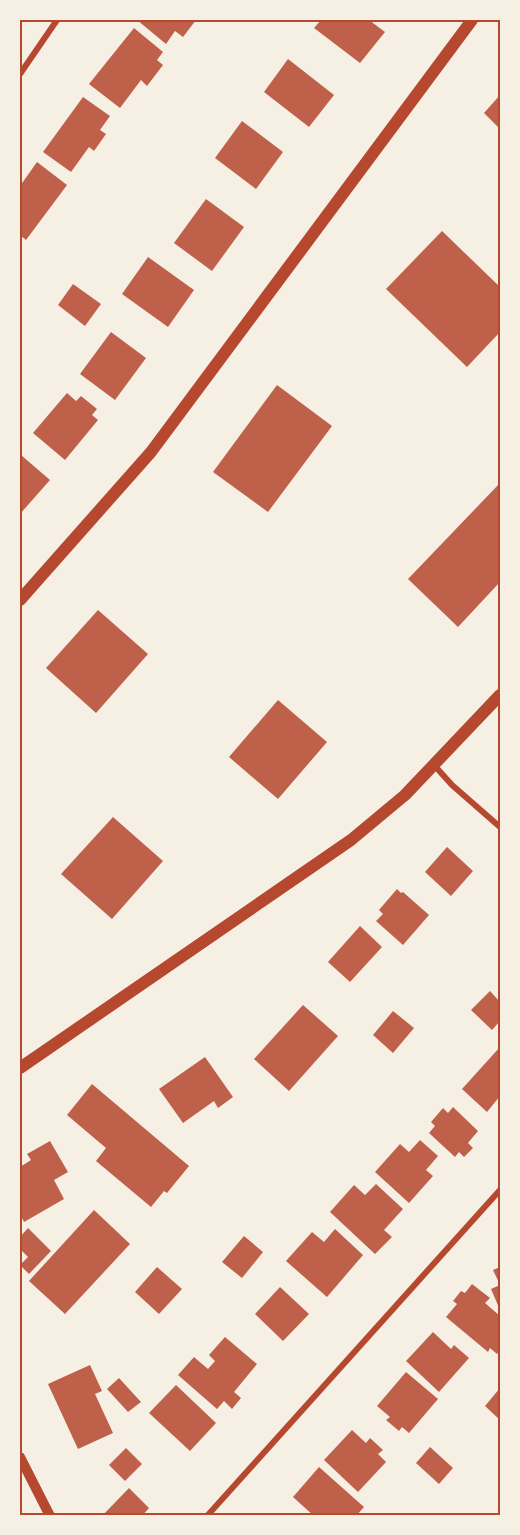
<svg xmlns="http://www.w3.org/2000/svg" width="520" height="1535" viewBox="0 0 520 1535" font-family="Arial,sans-serif">
<style>
.building{fill:#bf614a}
.lines{fill:none;stroke-linecap:round;stroke-linejoin:round}
.minor{stroke:#b5482f;stroke-width:6}
.tertiary{stroke:#b5482f;stroke-width:10}
.secondary{stroke:#b5482f;stroke-width:12}
.neatline{fill:none;stroke:#b5482f;stroke-width:2}
</style>
<rect width="100%" height="100%" fill="#f6efe4"/>
<path class="building" d="M 137,20 L 196,20 L 183,37 L 175,31 L 166,44 Z
M 321,20 L 369,20 L 385,32 L 360,63 L 314,28 Z
M 134,28 L 163,52 L 157,60 L 163,65 L 147,86 L 141,80 L 120,108 L 89,84 Z
M 288,59 L 334,95 L 309,127 L 264,92 Z
M 500,95 L 500,129 L 484,113 Z
M 83,97 L 110,116 L 100,130 L 106,134 L 94,151 L 89,147 L 71,172 L 43,152 Z
M 242,121 L 283,152 L 256,189 L 215,158 Z
M 37,162 L 67,185 L 26,240 L 20,235 L 20,186 Z
M 206,199 L 244,227 L 212,271 L 174,243 Z
M 442,231 L 500,287 L 500,332 L 467,367 L 386,289 Z
M 148,257 L 194,290 L 168,327 L 122,294 Z
M 73,284 L 101,304 L 85,326 L 58,305 Z
M 111,332 L 146,358 L 115,400 L 80,374 Z
M 277,385 L 332,426 L 268,512 L 213,472 Z
M 67,393 L 76,401 L 81,396 L 97,409 L 92,415 L 98,420 L 65,460 L 33,433 Z
M 21,455 L 50,480 L 20,514 L 20,457 Z
M 500,483 L 500,582 L 458,627 L 408,579 Z
M 98,610 L 148,654 L 96,713 L 46,668 Z
M 278,700 L 327,742 L 278,799 L 229,757 Z
M 113,817 L 163,861 L 112,919 L 61,874 Z
M 447,847 L 473,871 L 451,896 L 425,872 Z
M 397,889 L 401,893 L 403,892 L 429,915 L 403,945 L 376,921 L 383,914 L 379,910 Z
M 360,926 L 382,947 L 350,982 L 328,962 Z
M 490,991 L 500,1002 L 500,1021 L 492,1030 L 471,1010 Z
M 303,1005 L 338,1036 L 289,1091 L 254,1059 Z
M 393,1011 L 414,1028 L 393,1053 L 373,1035 Z
M 500,1047 L 500,1096 L 487,1112 L 462,1089 Z
M 205,1057 L 233,1097 L 218,1108 L 214,1101 L 183,1123 L 159,1089 Z
M 92,1084 L 189,1166 L 167,1193 L 164,1191 L 151,1207 L 96,1161 L 106,1148 L 67,1115 Z
M 453,1107 L 478,1131 L 468,1143 L 473,1148 L 464,1157 L 459,1152 L 455,1157 L 429,1133 L 435,1126 L 431,1122 L 443,1108 L 448,1113 Z
M 420,1140 L 438,1156 L 426,1170 L 433,1176 L 409,1203 L 375,1172 L 400,1144 L 409,1152 Z
M 50,1141 L 68,1172 L 54,1180 L 64,1199 L 24,1222 L 20,1214 L 20,1167 L 31,1160 L 27,1154 Z
M 376,1184 L 403,1209 L 384,1230 L 392,1237 L 375,1254 L 330,1212 L 354,1185 L 365,1195 Z
M 94,1210 L 130,1244 L 65,1314 L 29,1281 Z
M 28,1228 L 51,1251 L 29,1274 L 20,1265 L 28,1257 L 20,1249 L 20,1237 Z
M 335,1229 L 363,1255 L 327,1297 L 286,1261 L 312,1232 L 324,1242 Z
M 244,1236 L 263,1252 L 242,1278 L 222,1262 Z
M 157,1267 L 182,1289 L 159,1314 L 135,1292 Z
M 500,1267 L 500,1310 L 491,1289 L 500,1285 L 493,1270 Z
M 472,1284 L 490,1298 L 485,1303 L 500,1316 L 500,1350 L 497,1354 L 490,1348 L 488,1352 L 446,1317 L 457,1304 L 453,1301 L 461,1291 L 465,1293 Z
M 280,1287 L 309,1314 L 283,1341 L 255,1314 Z
M 433,1332 L 451,1349 L 454,1345 L 469,1358 L 439,1392 L 406,1361 Z
M 225,1337 L 257,1364 L 234,1392 L 241,1398 L 232,1409 L 224,1401 L 217,1409 L 178,1375 L 194,1357 L 208,1369 L 215,1361 L 209,1355 Z
M 90,1365 L 102,1391 L 95,1394 L 113,1433 L 78,1449 L 48,1384 Z
M 406,1372 L 438,1399 L 409,1433 L 402,1427 L 399,1431 L 386,1420 L 390,1417 L 377,1406 Z
M 119,1378 L 141,1402 L 128,1412 L 107,1389 Z
M 176,1385 L 216,1423 L 190,1451 L 149,1413 Z
M 500,1388 L 500,1420 L 485,1406 Z
M 352,1430 L 366,1443 L 370,1438 L 383,1450 L 378,1454 L 386,1462 L 358,1492 L 324,1460 Z
M 430,1447 L 453,1468 L 439,1484 L 416,1463 Z
M 126,1448 L 142,1464 L 125,1481 L 109,1465 Z
M 319,1467 L 364,1507 L 356,1516 L 314,1516 L 293,1497 Z
M 129,1488 L 149,1508 L 142,1516 L 102,1516 Z"/>
<g class="lines">
<path class="minor" d="M 20,74 L 57,20
M 434,765 L 452,785 L 500,827
M 207,1516 L 500,1190"/>
<path class="tertiary" d="M 20,1457 L 50,1516"/>
<path class="secondary" d="M 20,600 L 151,452 L 472,20
M 20,1068 L 351,840 L 405,795 L 500,695"/>
</g>
<rect width="520" height="1535" fill="none" stroke="#f6efe4" stroke-width="42"/>
<rect x="21" y="21" width="478" height="1493" class="neatline"/>
</svg>
